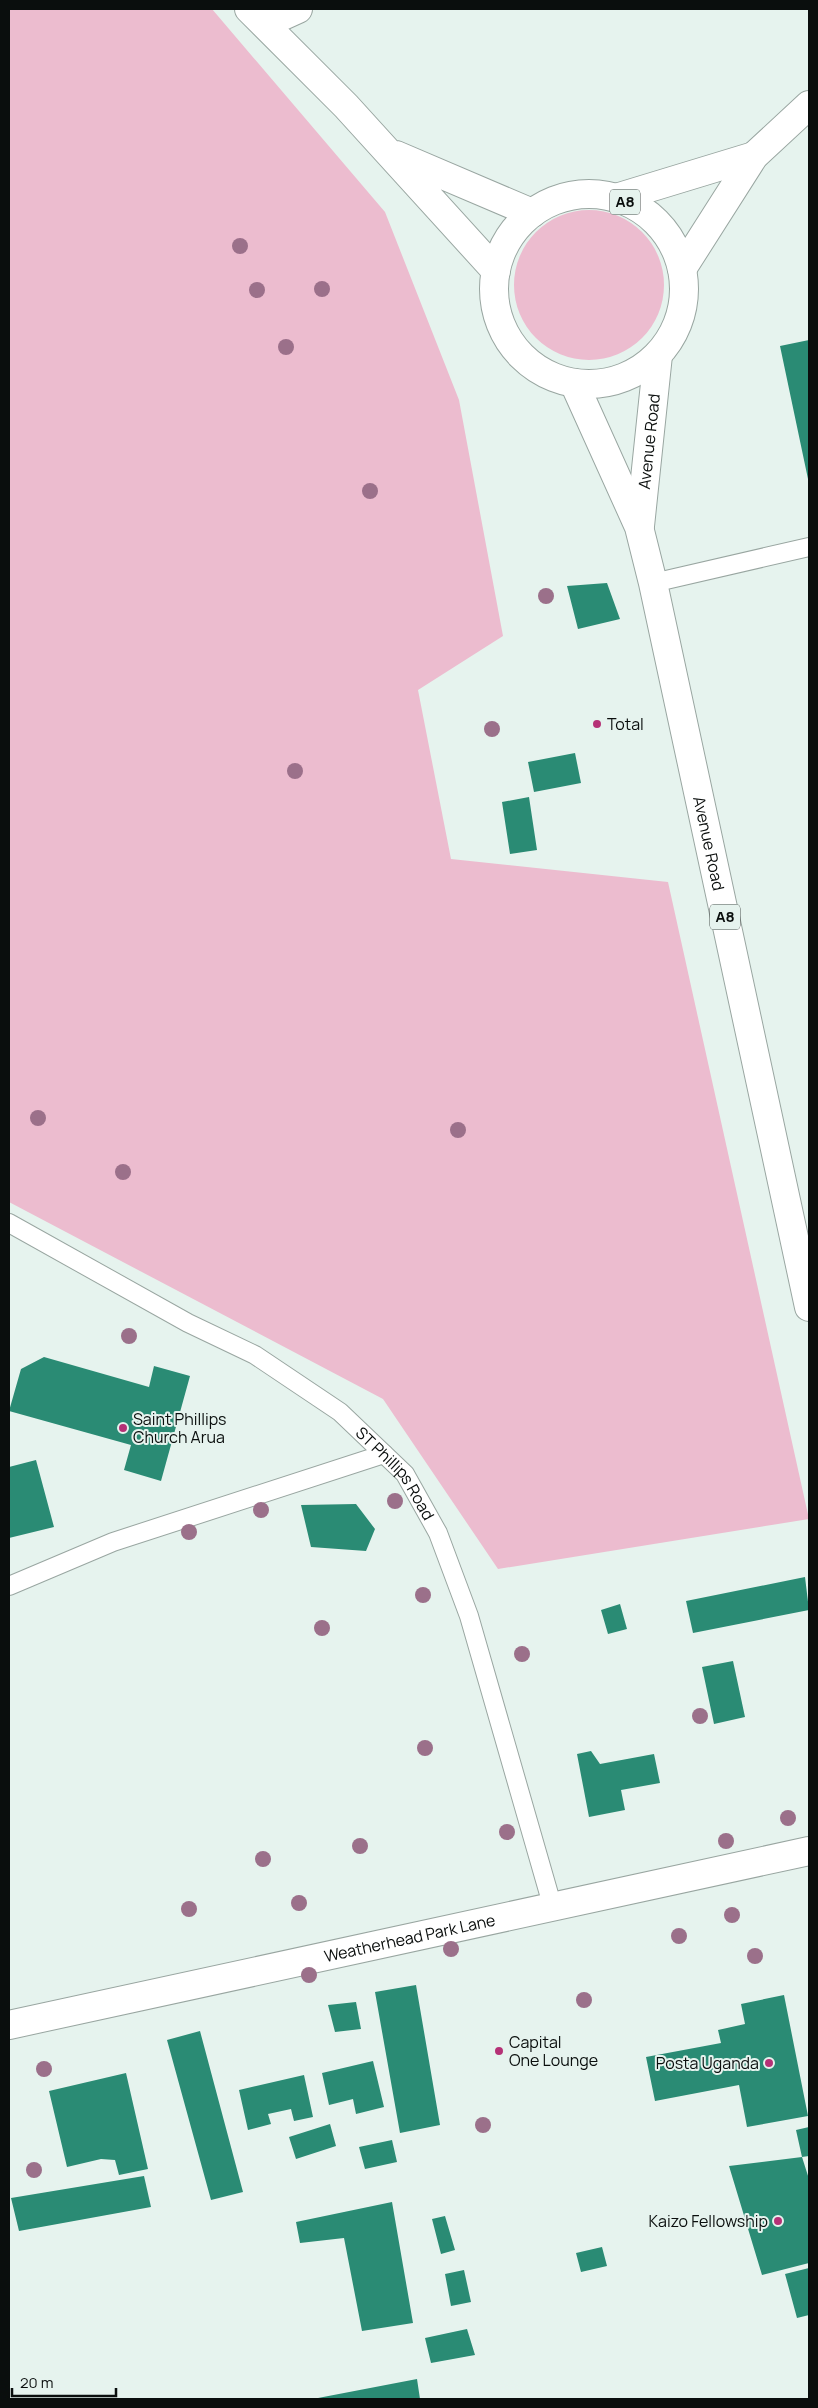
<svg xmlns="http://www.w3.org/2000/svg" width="818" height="2408" viewBox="0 0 818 2408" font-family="Manrope,sans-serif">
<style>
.green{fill:#ecbccf}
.building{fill:#2a8b74}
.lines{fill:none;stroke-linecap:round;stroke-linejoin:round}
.service-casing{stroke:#99a6a1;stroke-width:20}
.minor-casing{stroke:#99a6a1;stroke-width:30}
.tertiary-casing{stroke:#99a6a1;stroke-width:30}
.secondary-casing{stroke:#99a6a1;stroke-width:30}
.primary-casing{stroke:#99a6a1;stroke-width:30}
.service{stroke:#fff;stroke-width:18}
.minor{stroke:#fff;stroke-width:28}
.tertiary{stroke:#fff;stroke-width:28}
.secondary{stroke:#fff;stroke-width:28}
.primary{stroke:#fff;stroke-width:28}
.tree{fill:#9b708a}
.poi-dot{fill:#b53176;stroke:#e6f3ee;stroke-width:2}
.labels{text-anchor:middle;stroke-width:4;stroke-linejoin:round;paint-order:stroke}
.shield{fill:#e6f3ee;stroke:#4c5350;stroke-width:1}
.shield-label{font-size:15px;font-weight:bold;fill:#0a0e0d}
.street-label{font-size:16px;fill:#0a0e0d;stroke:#e6f3ee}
.poi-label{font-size:16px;fill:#0a0e0d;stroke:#e6f3ee;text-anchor:start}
</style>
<rect width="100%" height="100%" fill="#e6f3ee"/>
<path class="green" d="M 9,9 L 212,9 L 385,212 L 459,400 L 503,636 L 418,690 L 451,859 L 668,882 L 809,1519 L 498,1569 L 383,1399 L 9,1202 Z
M514 285a75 75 0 1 1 150 0a75 75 0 1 1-150 0Z"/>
<path class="building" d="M 809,340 L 809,479 L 808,479 L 780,346 Z
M 607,583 L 620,619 L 578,629 L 567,586 Z
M 575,753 L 581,783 L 534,792 L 528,762 Z
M 529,797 L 537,850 L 510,854 L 502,802 Z
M 44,1357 L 149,1387 L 154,1366 L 190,1376 L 161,1481 L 124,1470 L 131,1445 L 9,1411 L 21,1369 Z
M 36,1460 L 54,1527 L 9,1538 L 9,1467 Z
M 356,1504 L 375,1529 L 366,1551 L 311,1547 L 301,1505 Z
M 805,1577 L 809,1610 L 693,1633 L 686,1601 Z
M 620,1604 L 627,1629 L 608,1634 L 601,1610 Z
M 733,1661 L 745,1717 L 714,1724 L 702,1667 Z
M 591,1751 L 600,1764 L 654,1754 L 660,1783 L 621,1790 L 625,1810 L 589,1817 L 577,1754 Z
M 416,1985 L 440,2125 L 400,2133 L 375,1992 Z
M 784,1995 L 808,2116 L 747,2127 L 739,2085 L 655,2101 L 646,2057 L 721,2043 L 718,2030 L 745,2024 L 741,2004 Z
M 356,2002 L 361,2029 L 335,2032 L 328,2005 Z
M 200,2031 L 243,2192 L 211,2200 L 167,2040 Z
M 373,2061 L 384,2107 L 356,2114 L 353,2099 L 329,2105 L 322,2073 Z
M 126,2073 L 148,2169 L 119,2175 L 115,2160 L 101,2159 L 67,2167 L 49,2091 Z
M 304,2075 L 313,2117 L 294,2121 L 291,2109 L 268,2114 L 271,2124 L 248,2130 L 239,2090 Z
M 330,2124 L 336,2146 L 296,2159 L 289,2137 Z
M 809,2127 L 809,2156 L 802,2157 L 796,2130 Z
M 392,2140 L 397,2162 L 365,2169 L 359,2147 Z
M 802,2157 L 809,2179 L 809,2263 L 762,2275 L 729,2166 Z
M 144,2176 L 151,2207 L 19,2231 L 11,2198 Z
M 392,2202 L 413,2323 L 362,2331 L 344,2238 L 300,2243 L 296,2222 Z
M 445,2216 L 455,2250 L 441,2254 L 432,2219 Z
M 602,2247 L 607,2266 L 581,2272 L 576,2253 Z
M 809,2268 L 809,2315 L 797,2318 L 785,2274 Z
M 464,2270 L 471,2302 L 451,2306 L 445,2274 Z
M 467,2329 L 475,2355 L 431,2363 L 425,2338 Z
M 417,2379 L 420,2399 L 318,2399 L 318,2398 Z"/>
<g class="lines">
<defs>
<g id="service">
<path d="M 653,583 L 809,547"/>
<path id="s1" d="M 9,1223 L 188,1323 L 255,1355 L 340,1412 L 405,1474 L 438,1533 L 469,1616 L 553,1908"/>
<path d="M 9,1586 L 113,1542 L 384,1454"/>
</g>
<path id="minor" d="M 265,24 L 298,9"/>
<g id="tertiary">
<path id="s2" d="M 9,2025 L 809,1851"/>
</g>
<path id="secondary" d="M 249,9 L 346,106 L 496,271
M 396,155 L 532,213"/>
<g id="primary">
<circle cx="589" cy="289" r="95"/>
<path d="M 616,198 L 754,156"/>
<path d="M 682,269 L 754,156 L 809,105"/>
<path id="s3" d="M 574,383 L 639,527 L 653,583 L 809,1307"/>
<path id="s4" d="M 640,526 L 658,355"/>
</g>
</defs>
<use href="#service" class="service-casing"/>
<use href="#minor" class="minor-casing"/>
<use href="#tertiary" class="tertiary-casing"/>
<use href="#secondary" class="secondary-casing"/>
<use href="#primary" class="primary-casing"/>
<use href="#service" class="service"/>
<use href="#minor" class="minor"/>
<use href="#tertiary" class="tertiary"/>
<use href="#secondary" class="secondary"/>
<use href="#primary" class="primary"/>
</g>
<g class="tree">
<circle cx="240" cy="246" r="8"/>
<circle cx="322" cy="289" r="8"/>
<circle cx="257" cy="290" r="8"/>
<circle cx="286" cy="347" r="8"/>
<circle cx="370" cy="491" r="8"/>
<circle cx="546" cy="596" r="8"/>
<circle cx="492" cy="729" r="8"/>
<circle cx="295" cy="771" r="8"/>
<circle cx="38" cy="1118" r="8"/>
<circle cx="458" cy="1130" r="8"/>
<circle cx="123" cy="1172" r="8"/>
<circle cx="129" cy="1336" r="8"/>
<circle cx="395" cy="1501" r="8"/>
<circle cx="261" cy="1510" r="8"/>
<circle cx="189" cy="1532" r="8"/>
<circle cx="423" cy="1595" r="8"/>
<circle cx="322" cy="1628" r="8"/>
<circle cx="522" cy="1654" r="8"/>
<circle cx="700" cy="1716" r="8"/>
<circle cx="425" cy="1748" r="8"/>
<circle cx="788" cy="1818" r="8"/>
<circle cx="507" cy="1832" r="8"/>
<circle cx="726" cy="1841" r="8"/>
<circle cx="360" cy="1846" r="8"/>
<circle cx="263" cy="1859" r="8"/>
<circle cx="299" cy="1903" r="8"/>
<circle cx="189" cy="1909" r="8"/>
<circle cx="732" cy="1915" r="8"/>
<circle cx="679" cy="1936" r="8"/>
<circle cx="451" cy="1949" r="8"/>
<circle cx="755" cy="1956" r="8"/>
<circle cx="309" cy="1975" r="8"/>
<circle cx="584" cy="2000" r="8"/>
<circle cx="44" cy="2069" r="8"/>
<circle cx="483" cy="2125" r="8"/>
<circle cx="34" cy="2170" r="8"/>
</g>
<g class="poi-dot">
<circle cx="597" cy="724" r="5"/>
<circle cx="123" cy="1428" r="5"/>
<circle cx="499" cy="2051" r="5"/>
<circle cx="769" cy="2063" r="5"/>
<circle cx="778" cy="2221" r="5"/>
</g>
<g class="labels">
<g class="shield">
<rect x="610" y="189.5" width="30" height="25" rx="4"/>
<rect x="710" y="904.5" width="30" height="25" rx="4"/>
</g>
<g class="shield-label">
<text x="625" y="207">A8</text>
<text x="725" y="922">A8</text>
</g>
<g class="street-label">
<text dy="6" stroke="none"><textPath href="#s4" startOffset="85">Avenue Road</textPath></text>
<text dy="6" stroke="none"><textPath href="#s3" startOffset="482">Avenue Road</textPath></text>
<text dy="6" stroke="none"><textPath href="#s1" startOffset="465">ST Phillips Road</textPath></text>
<text dy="6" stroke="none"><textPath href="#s2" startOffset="410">Weatherhead Park Lane</textPath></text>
</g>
<g class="poi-label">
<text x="607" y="730">Total</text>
<text x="133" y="1425">Saint Phillips<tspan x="133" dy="18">Church Arua</tspan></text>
<text x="509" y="2048">Capital<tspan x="509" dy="18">One Lounge</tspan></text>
<text x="759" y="2069" text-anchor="end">Posta Uganda</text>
<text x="768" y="2227" text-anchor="end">Kaizo Fellowship</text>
</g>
</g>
<rect width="818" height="2408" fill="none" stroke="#0a0e0d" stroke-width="20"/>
<path d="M12 2388v8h104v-8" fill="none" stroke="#0a0e0d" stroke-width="2.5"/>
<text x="20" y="2388" font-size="15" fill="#0a0e0d" stroke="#e6f3ee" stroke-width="4" paint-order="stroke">20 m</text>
</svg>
